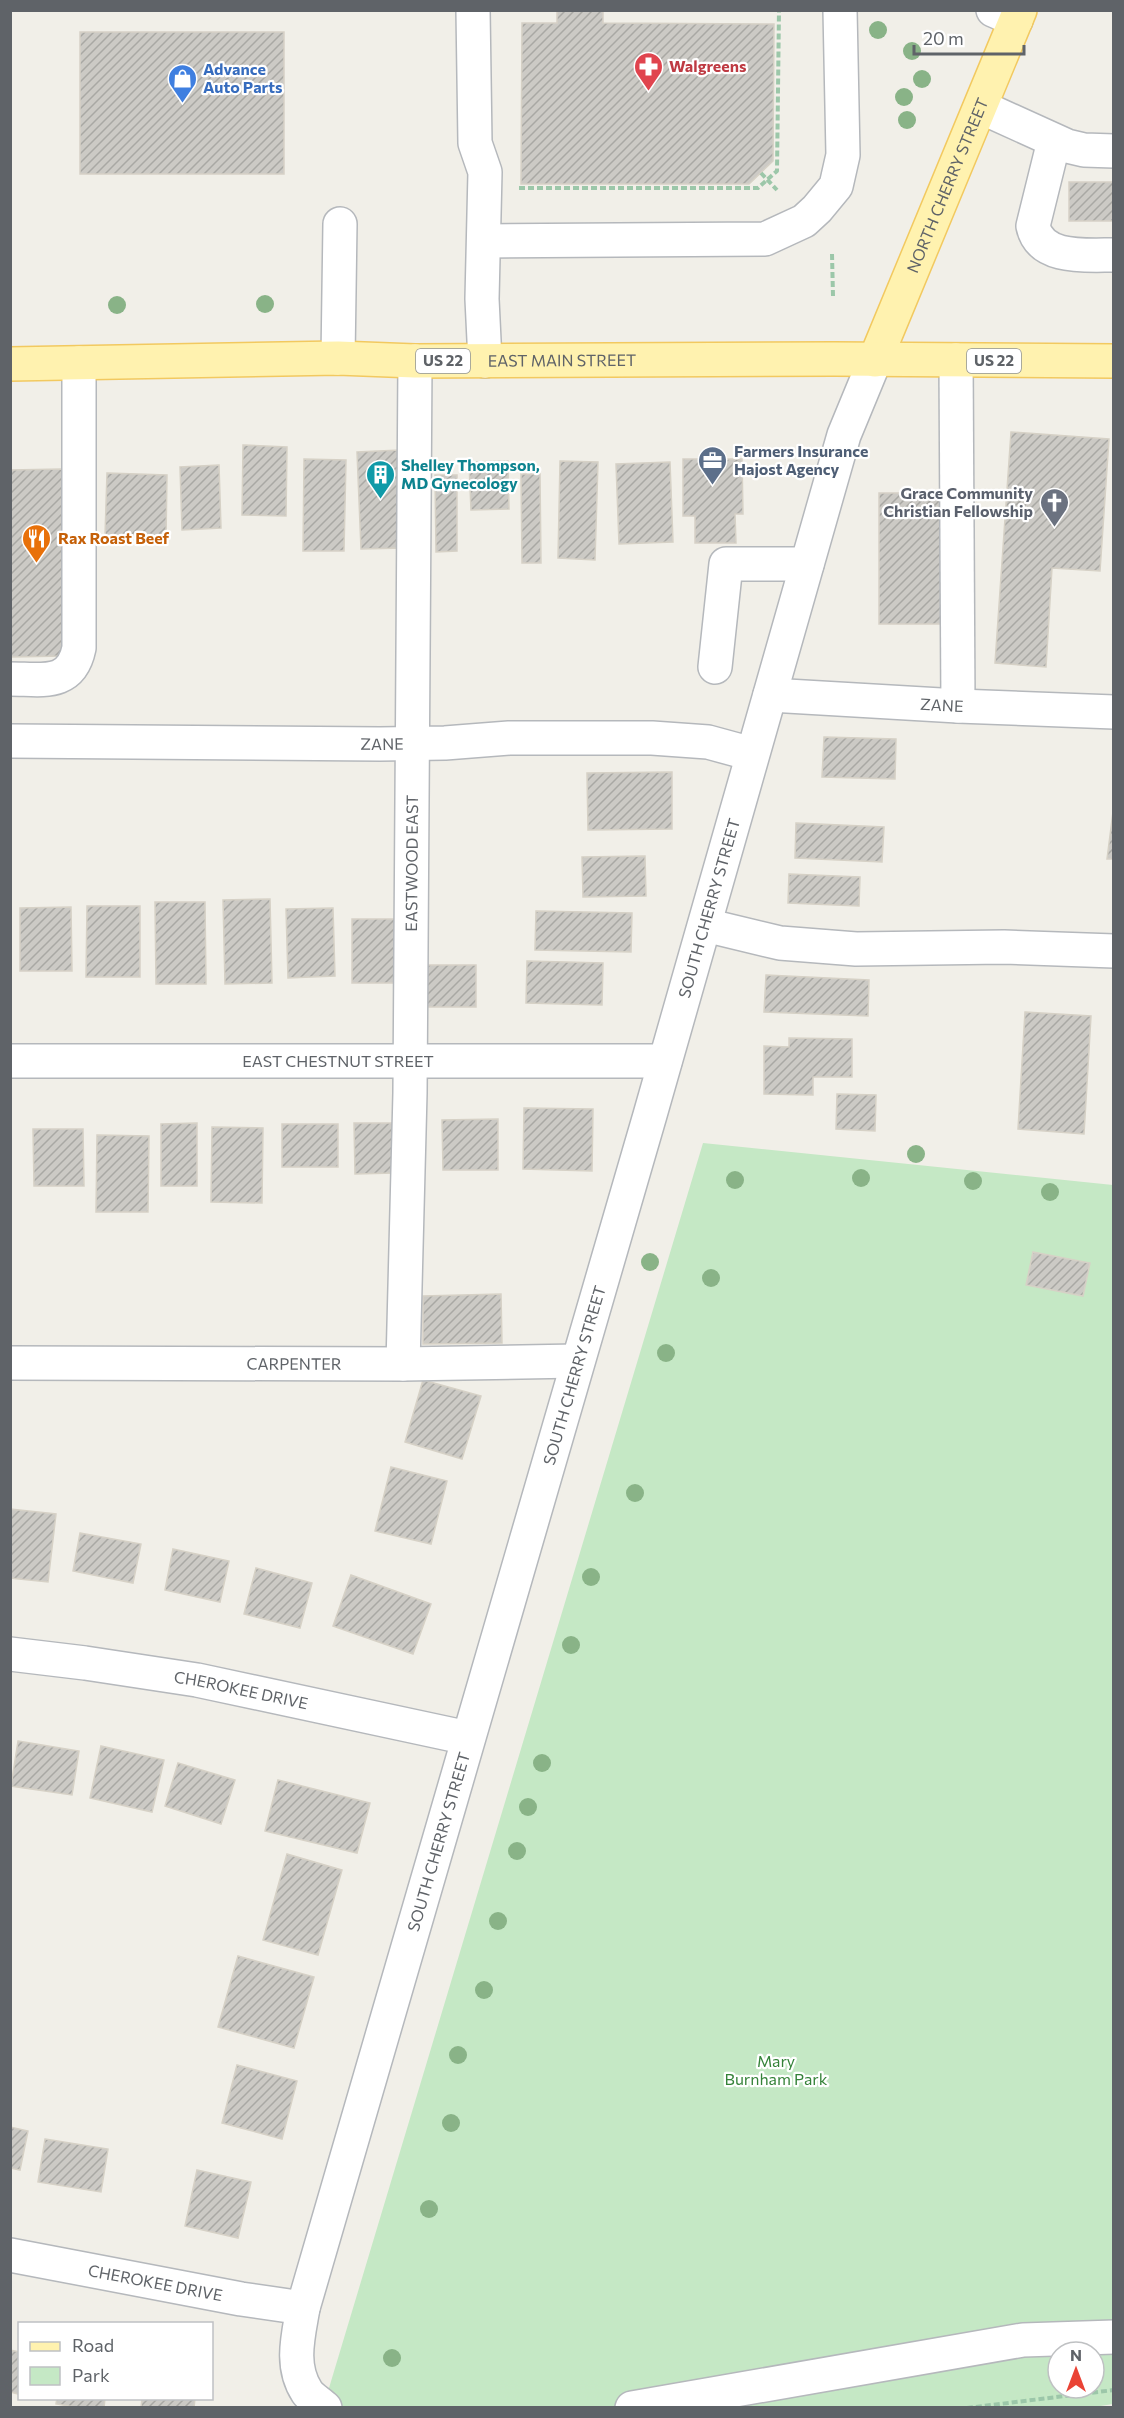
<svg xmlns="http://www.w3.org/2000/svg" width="1124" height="2418" viewBox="0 0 1124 2418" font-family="Commissioner,sans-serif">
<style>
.green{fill:#c5e8c5;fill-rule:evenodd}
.building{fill:url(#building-hatch);stroke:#d6d1c6;stroke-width:1.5}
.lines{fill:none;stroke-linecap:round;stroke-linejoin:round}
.minor-casing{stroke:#b5b8bc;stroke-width:36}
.major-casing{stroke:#f2c960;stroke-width:36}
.path{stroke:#9cc7a9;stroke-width:4;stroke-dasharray:6 3;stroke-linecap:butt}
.minor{stroke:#fff;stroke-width:33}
.major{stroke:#fff2af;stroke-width:33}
.tree{fill:#89b387}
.labels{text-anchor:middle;stroke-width:4.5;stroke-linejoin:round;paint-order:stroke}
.shield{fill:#fff;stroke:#8f9295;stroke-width:1.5}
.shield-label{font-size:15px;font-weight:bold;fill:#5f6368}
.health-label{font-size:16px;font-weight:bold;fill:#be3a42;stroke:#fff;text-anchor:start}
.shop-label{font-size:16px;font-weight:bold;fill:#366cbe;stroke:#fff;text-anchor:start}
.street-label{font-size:16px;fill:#5f6368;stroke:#fff}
.service-label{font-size:16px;font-weight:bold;fill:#4e5e75;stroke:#fff;text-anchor:start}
.culture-label{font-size:16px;font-weight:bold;fill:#0d838f;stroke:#fff;text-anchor:start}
.worship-label{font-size:16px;font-weight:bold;fill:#5b616d;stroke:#fff;text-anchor:end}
.food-label{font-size:16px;font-weight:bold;fill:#c56008;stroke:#fff;text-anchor:start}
.park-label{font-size:16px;fill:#348238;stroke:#fff}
</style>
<defs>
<pattern id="building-hatch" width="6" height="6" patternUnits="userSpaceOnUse" patternTransform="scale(1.5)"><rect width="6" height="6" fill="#cccac5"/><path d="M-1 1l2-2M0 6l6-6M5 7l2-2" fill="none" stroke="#a9a8a4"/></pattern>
</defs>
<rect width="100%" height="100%" fill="#f1efe8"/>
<path class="green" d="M 703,1143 L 1113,1185 L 1113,2404 L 1088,2408 L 323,2408 ZM 1058,2352 L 1094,2352 L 1094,2388 L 1058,2388 Z"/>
<path class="building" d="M 557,10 L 603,10 L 603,23 L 774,24 L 773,161 L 749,184 L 521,184 L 522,23 L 557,23 Z
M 80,32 L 284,32 L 284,174 L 80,174 Z
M 1069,182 L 1114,182 L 1114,221 L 1069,221 Z
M 1011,432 L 1109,439 L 1100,571 L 1052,568 L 1046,667 L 995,663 Z
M 243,445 L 287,447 L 286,516 L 242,515 Z
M 400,450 L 404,548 L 361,549 L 357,452 Z
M 304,459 L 346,460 L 344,551 L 303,551 Z
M 683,459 L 742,459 L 743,514 L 735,514 L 736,543 L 695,543 L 695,516 L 683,516 Z
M 508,461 L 509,509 L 471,510 L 469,462 Z
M 560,461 L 598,462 L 595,560 L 558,558 Z
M 670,462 L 673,542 L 619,544 L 616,464 Z
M 219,465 L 221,528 L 182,530 L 180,467 Z
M 62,469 L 65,656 L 10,657 L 10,470 Z
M 107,473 L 167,475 L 166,538 L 105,536 Z
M 521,474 L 540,474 L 541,563 L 522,563 Z
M 435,475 L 457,475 L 457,551 L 436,552 Z
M 879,493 L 942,493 L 942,624 L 879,624 Z
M 824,737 L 896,739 L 895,779 L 822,777 Z
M 672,772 L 672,829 L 588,830 L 587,773 Z
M 1114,804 L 1114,859 L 1107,859 Z
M 796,823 L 884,827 L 882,862 L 795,858 Z
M 645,856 L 646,896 L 583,897 L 582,857 Z
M 789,874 L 860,877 L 859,906 L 788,903 Z
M 270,899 L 272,983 L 225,984 L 223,900 Z
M 155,902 L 205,902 L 206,984 L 156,984 Z
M 87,906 L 140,906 L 140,977 L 86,977 Z
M 71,907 L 72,971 L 20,971 L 20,908 Z
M 333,908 L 335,976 L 288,978 L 286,909 Z
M 536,911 L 632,913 L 631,952 L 535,950 Z
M 352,919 L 395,919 L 396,983 L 352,983 Z
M 527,961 L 603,963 L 602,1005 L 526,1003 Z
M 425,965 L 476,965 L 476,1007 L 425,1007 Z
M 766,975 L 869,980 L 868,1016 L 764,1012 Z
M 1025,1012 L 1091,1016 L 1084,1134 L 1018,1129 Z
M 789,1038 L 852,1039 L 852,1077 L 813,1077 L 813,1095 L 764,1094 L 764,1046 L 789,1047 Z
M 837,1094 L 876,1095 L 875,1131 L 836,1129 Z
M 524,1108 L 593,1109 L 592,1171 L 523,1169 Z
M 498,1119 L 498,1170 L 443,1170 L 442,1120 Z
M 197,1123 L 197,1186 L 161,1186 L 161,1124 Z
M 354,1123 L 394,1123 L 394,1173 L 355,1174 Z
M 282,1124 L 338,1124 L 338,1167 L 282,1167 Z
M 212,1127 L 263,1128 L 262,1203 L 211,1202 Z
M 33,1129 L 83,1129 L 84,1186 L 34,1186 Z
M 97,1135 L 149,1136 L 148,1212 L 96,1212 Z
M 1033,1252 L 1090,1263 L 1083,1296 L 1026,1285 Z
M 501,1294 L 502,1343 L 423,1344 L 423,1296 Z
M 423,1380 L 481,1396 L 462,1459 L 405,1442 Z
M 391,1467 L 447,1481 L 431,1544 L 375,1531 Z
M 10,1509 L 56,1514 L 48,1582 L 10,1578 Z
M 80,1533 L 141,1544 L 133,1583 L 73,1571 Z
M 173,1549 L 229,1561 L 220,1602 L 165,1590 Z
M 256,1568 L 312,1583 L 300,1628 L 244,1614 Z
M 351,1575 L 431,1604 L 413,1654 L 333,1626 Z
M 18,1741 L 79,1751 L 72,1795 L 11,1786 Z
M 101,1746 L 164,1760 L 152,1812 L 90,1798 Z
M 178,1763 L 235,1780 L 221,1824 L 165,1806 Z
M 278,1780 L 370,1803 L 357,1853 L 265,1831 Z
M 287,1854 L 342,1870 L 318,1955 L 263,1940 Z
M 238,1956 L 314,1977 L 294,2048 L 218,2027 Z
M 237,2065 L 297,2081 L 282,2139 L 222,2123 Z
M 10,2127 L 28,2131 L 20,2170 L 10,2168 Z
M 45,2139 L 108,2149 L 101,2192 L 38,2182 Z
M 197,2170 L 251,2182 L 238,2238 L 185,2226 Z
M 10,2350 L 20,2352 L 18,2394 L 10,2392 Z
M 57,2398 L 105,2398 L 104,2408 L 81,2408 L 56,2404 Z
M 142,2398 L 195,2398 L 194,2408 L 141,2408 Z"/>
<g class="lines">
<defs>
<g id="minor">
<path d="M 473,10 L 475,143 L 485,172 L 482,299 L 485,361"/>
<path d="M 993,10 L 1016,20"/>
<path d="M 981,107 L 1067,146 L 1084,150 L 1114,151"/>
<path d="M 1054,141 L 1033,226 C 1040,260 1086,255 1114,255"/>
<path d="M 484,241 L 765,239 L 804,221 L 817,209 L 836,186 L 843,155 L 840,10"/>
<path d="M 338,358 L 340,224"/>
<path d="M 956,360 L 958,706"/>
<path d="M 715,667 L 726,564 L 807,564"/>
<path d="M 10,679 C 42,679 71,687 79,648 L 79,363"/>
<path id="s1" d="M 770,695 L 958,706 L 1114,712"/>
<path id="s2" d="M 10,741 L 380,744 L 445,743 L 509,738 L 652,738 L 708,742 L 752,754"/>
<path d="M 705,925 L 780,943 L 856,949 L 1004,947 L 1114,951"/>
<path id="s3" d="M 10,1061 L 665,1061"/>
<path id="s4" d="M 10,1363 L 403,1364 L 577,1361"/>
<path id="s5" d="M 403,1364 L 410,1093 L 415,361"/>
<path id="s6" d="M 10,1654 L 85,1663 L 197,1680 L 468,1738"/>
<path id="s7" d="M 10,2255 L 241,2299 L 303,2308"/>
<path id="s8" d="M 325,2408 C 320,2403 311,2398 307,2392 C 290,2366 298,2337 303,2308 L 650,1115 L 844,435 L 875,360"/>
<path d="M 632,2408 L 1023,2340 L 1114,2337"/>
</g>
<g id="major">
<path id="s9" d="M 875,360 L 1020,10"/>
<path id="s10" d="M 10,364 L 338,358 L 415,361 L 834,359 L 1114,361"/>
</g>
</defs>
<use href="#minor" class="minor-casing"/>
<use href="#major" class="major-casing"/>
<path class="path" d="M 761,173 L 777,190
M 519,188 L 758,188 L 777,171 L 779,10
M 832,254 L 833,296
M 967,2408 L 1114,2390"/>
<use href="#minor" class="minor"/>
<use href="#major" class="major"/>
</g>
<g class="tree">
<circle cx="878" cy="30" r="9"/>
<circle cx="912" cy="51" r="9"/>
<circle cx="922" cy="79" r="9"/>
<circle cx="904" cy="97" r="9"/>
<circle cx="907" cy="120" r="9"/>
<circle cx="265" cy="304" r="9"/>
<circle cx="117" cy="305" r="9"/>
<circle cx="916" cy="1154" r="9"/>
<circle cx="861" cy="1178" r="9"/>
<circle cx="735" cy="1180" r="9"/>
<circle cx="973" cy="1181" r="9"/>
<circle cx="1050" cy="1192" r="9"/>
<circle cx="650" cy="1262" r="9"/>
<circle cx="711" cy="1278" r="9"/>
<circle cx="666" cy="1353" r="9"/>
<circle cx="635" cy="1493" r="9"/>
<circle cx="591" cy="1577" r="9"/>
<circle cx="571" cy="1645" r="9"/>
<circle cx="542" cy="1763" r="9"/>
<circle cx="528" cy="1807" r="9"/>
<circle cx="517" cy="1851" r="9"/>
<circle cx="498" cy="1921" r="9"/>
<circle cx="484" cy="1990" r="9"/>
<circle cx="458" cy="2055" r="9"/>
<circle cx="451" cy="2123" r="9"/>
<circle cx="429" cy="2209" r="9"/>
<circle cx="392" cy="2358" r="9"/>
</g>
<defs>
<symbol id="pharmacy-pin" viewBox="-11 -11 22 30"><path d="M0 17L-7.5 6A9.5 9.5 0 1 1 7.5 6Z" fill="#e0444e" stroke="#fff"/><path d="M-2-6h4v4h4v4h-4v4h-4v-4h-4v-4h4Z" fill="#fff"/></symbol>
<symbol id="shop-pin" viewBox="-11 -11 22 30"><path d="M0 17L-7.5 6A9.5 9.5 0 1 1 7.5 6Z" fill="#3f7fe0" stroke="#fff"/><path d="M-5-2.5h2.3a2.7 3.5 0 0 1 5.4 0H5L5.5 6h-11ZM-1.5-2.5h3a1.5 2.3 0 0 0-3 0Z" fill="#fff"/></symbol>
<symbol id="office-pin" viewBox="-11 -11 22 30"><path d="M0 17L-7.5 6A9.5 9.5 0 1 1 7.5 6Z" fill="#5c6f8a" stroke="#fff"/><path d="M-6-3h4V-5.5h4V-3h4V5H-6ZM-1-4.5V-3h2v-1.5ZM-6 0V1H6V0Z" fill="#fff"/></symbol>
<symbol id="building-pin" viewBox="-11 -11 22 30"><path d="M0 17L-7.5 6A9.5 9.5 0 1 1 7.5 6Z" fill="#0f9aa8" stroke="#fff"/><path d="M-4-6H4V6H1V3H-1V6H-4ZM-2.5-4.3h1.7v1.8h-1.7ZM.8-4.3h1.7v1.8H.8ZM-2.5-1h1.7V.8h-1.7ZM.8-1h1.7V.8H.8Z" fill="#fff"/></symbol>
<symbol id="church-pin" viewBox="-11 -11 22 30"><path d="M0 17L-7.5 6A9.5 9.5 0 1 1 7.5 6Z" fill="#6b7280" stroke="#fff"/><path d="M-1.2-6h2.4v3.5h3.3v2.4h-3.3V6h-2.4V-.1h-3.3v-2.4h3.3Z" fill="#fff"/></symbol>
<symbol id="restaurant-pin" viewBox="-11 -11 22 30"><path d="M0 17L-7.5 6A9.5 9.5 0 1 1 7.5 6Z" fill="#e8710a" stroke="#fff"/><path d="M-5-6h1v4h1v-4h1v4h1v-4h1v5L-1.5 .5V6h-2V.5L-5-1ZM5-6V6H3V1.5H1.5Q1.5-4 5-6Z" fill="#fff"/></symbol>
</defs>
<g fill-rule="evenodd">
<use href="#pharmacy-pin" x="632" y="50" width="33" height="45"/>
<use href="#shop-pin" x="166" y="62" width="33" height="45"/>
<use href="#office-pin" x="696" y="444" width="33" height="45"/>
<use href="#building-pin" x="364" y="458" width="33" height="45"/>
<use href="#church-pin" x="1038" y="486" width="33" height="45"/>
<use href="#restaurant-pin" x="20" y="522" width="33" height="45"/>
</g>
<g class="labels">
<g class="shield">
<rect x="416" y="349" width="54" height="24" rx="4.5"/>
<rect x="967" y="349" width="54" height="24" rx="4.5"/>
</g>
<g class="shield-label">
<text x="443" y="366">US 22</text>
<text x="994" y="366">US 22</text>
</g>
<g class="health-label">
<text x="669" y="72">Walgreens</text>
</g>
<g class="shop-label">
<text x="203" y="75">Advance<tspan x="203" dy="18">Auto Parts</tspan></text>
</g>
<g class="street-label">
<text dy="6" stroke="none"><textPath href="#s9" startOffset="189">NORTH CHERRY STREET</textPath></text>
<text dy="6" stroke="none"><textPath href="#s10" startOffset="552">EAST MAIN STREET</textPath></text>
<text dy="6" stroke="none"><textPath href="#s1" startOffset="172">ZANE</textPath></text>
<text dy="6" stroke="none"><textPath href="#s2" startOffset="372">ZANE</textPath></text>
<text dy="6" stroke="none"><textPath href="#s5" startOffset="501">EASTWOOD EAST</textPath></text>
<text dy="6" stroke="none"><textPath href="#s8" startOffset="1568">SOUTH CHERRY STREET</textPath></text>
<text dy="6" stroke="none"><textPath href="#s3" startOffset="328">EAST CHESTNUT STREET</textPath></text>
<text dy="6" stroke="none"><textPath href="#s4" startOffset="284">CARPENTER</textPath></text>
<text dy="6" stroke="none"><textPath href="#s8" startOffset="1082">SOUTH CHERRY STREET</textPath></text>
<text dy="6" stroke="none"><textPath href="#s6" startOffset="234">CHEROKEE DRIVE</textPath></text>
<text dy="6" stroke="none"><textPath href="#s8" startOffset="596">SOUTH CHERRY STREET</textPath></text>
<text dy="6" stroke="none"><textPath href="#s7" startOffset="148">CHEROKEE DRIVE</textPath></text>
</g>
<g class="service-label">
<text x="734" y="457">Farmers Insurance<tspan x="734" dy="18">Hajost Agency</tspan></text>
</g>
<g class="culture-label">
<text x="401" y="471">Shelley Thompson,<tspan x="401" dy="18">MD Gynecology</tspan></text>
</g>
<g class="worship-label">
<text x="1033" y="499">Grace Community<tspan x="1033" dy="18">Christian Fellowship</tspan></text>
</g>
<g class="food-label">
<text x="58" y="544">Rax Roast Beef</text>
</g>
<g class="park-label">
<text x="776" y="2067">Mary<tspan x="776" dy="18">Burnham Park</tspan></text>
</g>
</g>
<rect width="1124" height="2418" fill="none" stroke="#5f6368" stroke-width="24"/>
<rect x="18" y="2322" width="195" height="78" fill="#ffffff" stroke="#bfc1c3" stroke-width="1.5"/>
<rect x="30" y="2342" width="30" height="9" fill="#fff2af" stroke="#bfc1c3" stroke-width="1.5"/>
<text x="72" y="2352" font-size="18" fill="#5f6368">Road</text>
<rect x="30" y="2367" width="30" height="18" fill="#c5e8c5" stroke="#bfc1c3" stroke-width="1.5"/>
<text x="72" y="2382" font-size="18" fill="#5f6368">Park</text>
<g transform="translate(1076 2370)"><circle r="28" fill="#ffffff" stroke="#bfc1c3" stroke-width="1.5"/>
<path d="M0-4.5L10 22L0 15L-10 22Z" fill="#ea4335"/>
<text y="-9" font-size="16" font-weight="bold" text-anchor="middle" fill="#5f6368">N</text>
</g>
<path d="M914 45v9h110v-9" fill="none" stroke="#5f6368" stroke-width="3"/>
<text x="923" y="45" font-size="18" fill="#5f6368" stroke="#ffffff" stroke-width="4.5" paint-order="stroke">20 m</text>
</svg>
